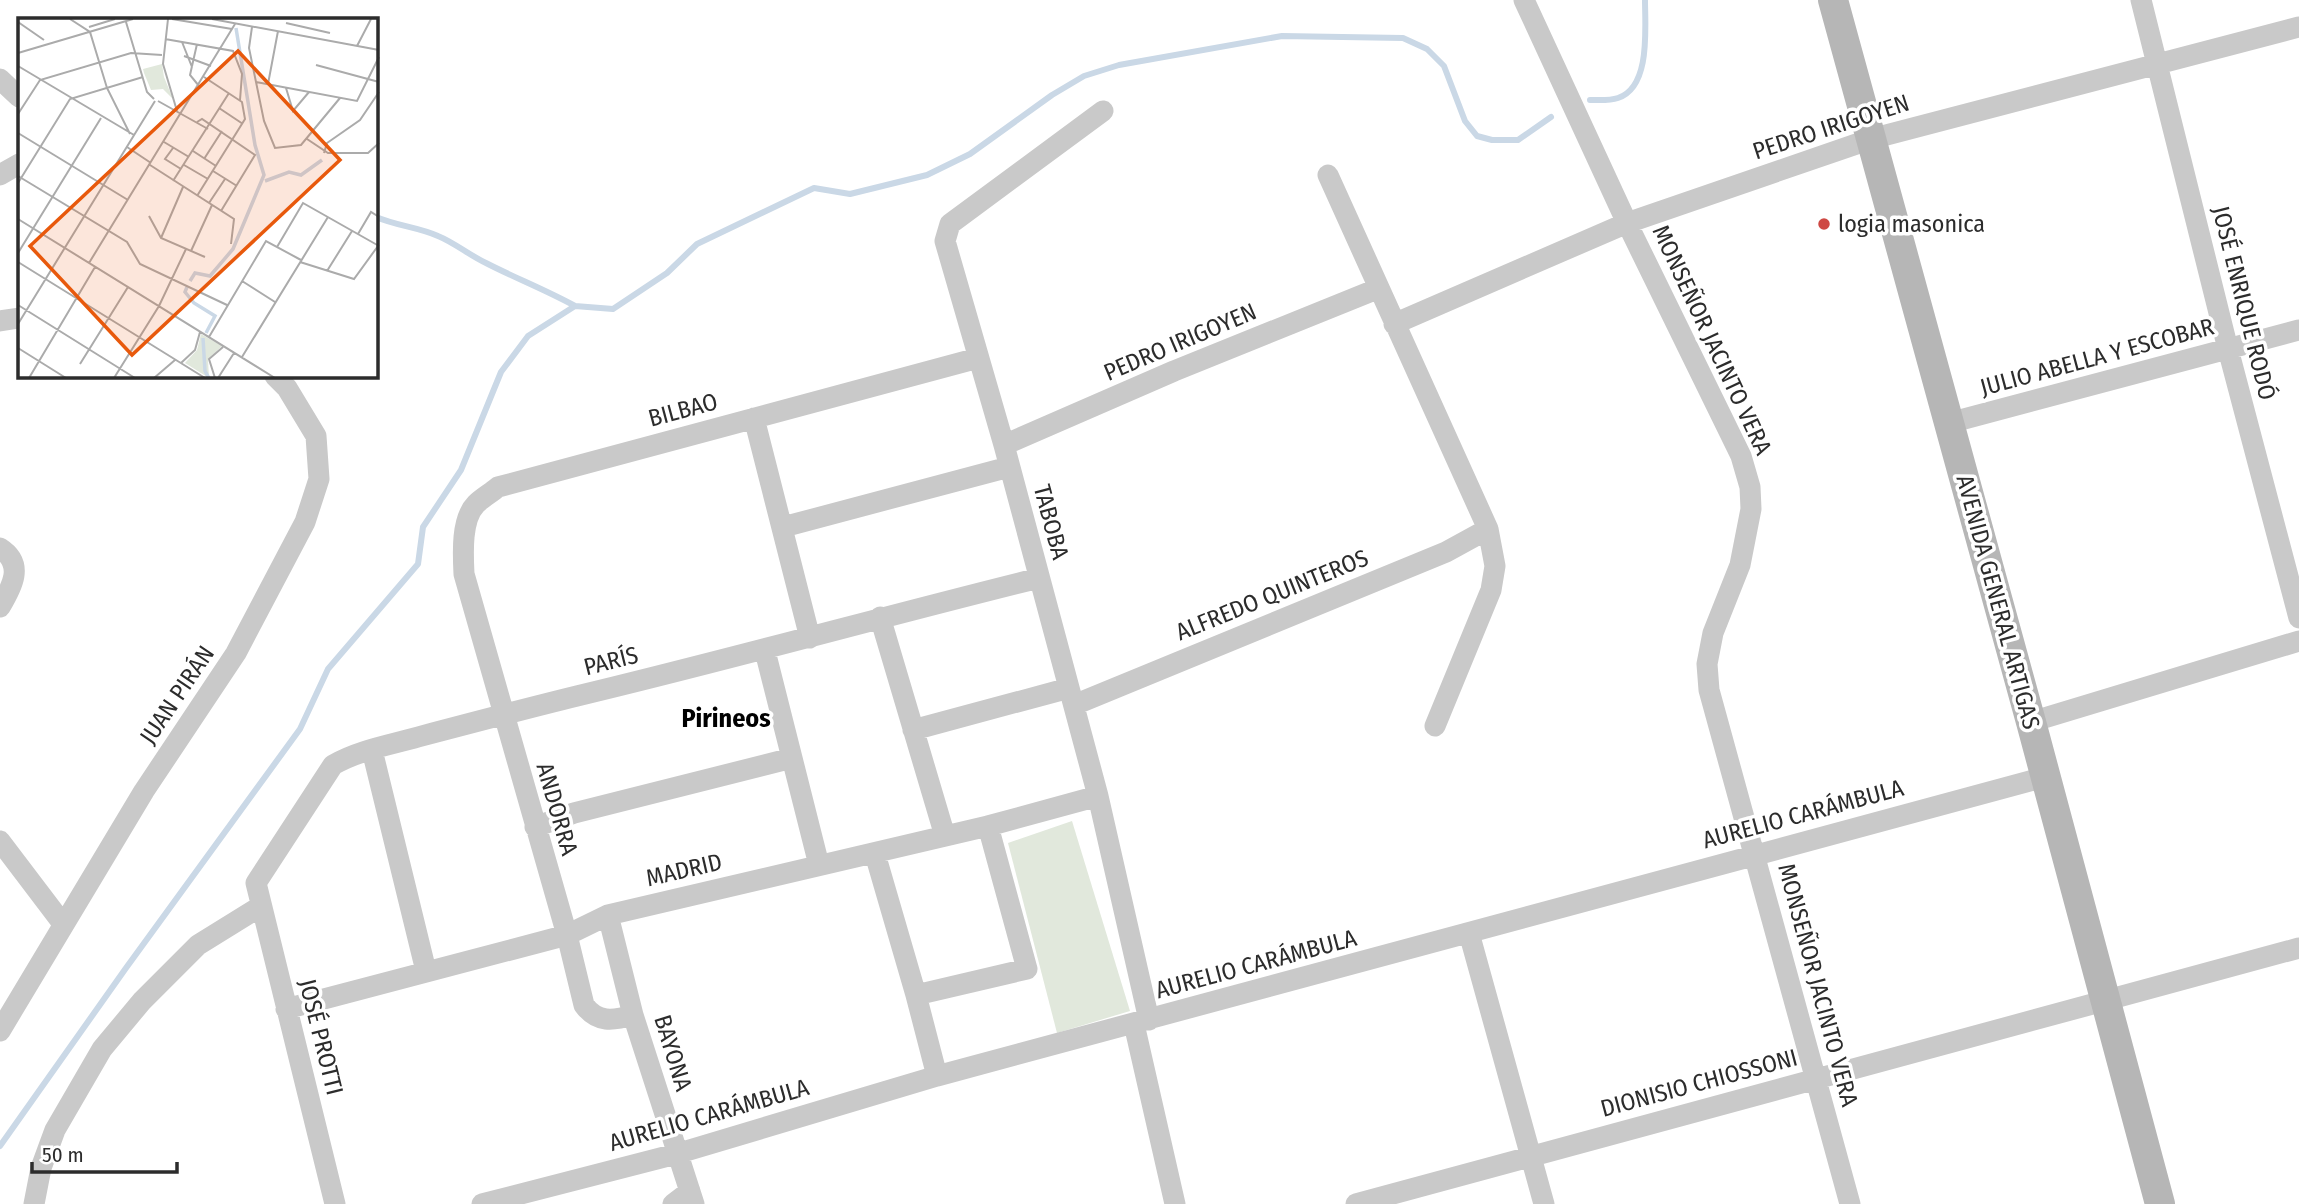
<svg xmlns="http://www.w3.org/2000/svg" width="2299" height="1204" viewBox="0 0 2299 1204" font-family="'Fira Sans Condensed',sans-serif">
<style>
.green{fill:#e1e8dc}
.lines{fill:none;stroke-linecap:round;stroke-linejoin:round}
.stream{stroke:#cad8e6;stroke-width:6}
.street{stroke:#c9c9c9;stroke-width:21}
.secondary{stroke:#b6b6b6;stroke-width:30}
.poi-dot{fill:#ce4843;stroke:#fff;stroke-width:2.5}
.labels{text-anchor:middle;stroke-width:7;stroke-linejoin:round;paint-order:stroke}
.street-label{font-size:24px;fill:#2c2c2c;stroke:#fff}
.poi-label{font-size:24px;fill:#2c2c2c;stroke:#fff;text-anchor:start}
.neighbourhood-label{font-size:26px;font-weight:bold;fill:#000;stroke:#fff}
.inset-river{fill:none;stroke:#cad8e6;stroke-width:3.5}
.inset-road{fill:none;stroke:#ababab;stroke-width:2}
.view{fill:#e8590c;fill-opacity:0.15;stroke:#e8590c;stroke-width:3.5}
.inset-edge{fill:none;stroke:#2c2c2c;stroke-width:3.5}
</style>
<rect width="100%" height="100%" fill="#fff"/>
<path class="green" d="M 1072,821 L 1130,1011 L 1057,1033 L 1008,843 Z"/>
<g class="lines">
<path class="stream" d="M 1590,100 C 1599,100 1609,101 1618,98 C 1651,87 1645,28 1645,0
M 376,217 C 397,226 418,227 438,236 C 455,243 469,255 486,263 C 515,278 546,290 575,306
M 0,1146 L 126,968 L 300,729 L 328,669 L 418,564 L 423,527 L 461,470 L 501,372 L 528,336 L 575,306 L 613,309 L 667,273 L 697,244 L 814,188 L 850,194 L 927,175 L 970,154 L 1052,95 L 1084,76 L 1119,65 L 1282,36 L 1403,38 L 1427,49 L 1444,66 L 1465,121 L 1477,136 L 1492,140 L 1518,140 L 1551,117"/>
<path class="street" d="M 1524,0 L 1627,223 L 1741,456 L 1750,487 L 1751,509 L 1740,565 L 1713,633 L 1707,664 L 1709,690 L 1850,1204
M 2141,0 L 2228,349 L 2299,618
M 0,79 L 19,97
M 1103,111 L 950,224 L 945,241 L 1004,445 L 1098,796 L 1149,1020
M 0,175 L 19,164
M 1328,175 L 1488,529 L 1495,566 L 1491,590 L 1435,726
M 0,321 L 19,318
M 1394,324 L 1627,223 L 1871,139 L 2299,27
M 754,418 L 810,638
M 1949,423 L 2299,330
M 1004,445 L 1174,371 L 1377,289
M 783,527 L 1009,467
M 0,548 C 25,564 12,587 0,607
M 880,617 L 945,836
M 765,651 L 819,865
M 1074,705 L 1446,552 L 1488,529
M 2031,722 L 2299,641
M 913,730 L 1069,688
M 372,750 L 426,971
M 535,827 L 574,813 L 792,758
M 0,841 L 63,924
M 875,854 L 916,995 L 937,1076
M 608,915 L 633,1015 L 694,1204
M 1469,933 L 1544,1204
M 916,995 L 1027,969 L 988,826
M 286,1009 L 567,935 L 608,915 L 988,826 L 1098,796
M 633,1015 C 613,1021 597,1023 584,1005 L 567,935 L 464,574 C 463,554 461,519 476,504 C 482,498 491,493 498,487 L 978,358
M 1134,1024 L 1175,1204
M 0,1031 L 144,791 L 236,653 L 305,522 L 319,479 L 316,436 L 287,388 L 275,376
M 34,1204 L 41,1168 L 55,1130 L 102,1049 L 142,1001 L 198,945 L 261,906
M 335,1204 L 256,883 L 333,765 C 359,750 390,745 418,737 C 471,723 524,709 577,696 C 732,659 885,616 1039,578
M 482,1204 L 676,1154 L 937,1076 L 2045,777
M 673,1204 L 690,1191
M 1356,1204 L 2299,948"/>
<path class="secondary" d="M 1833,0 L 2031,722 L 2160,1204"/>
</g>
<circle class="poi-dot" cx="1824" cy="224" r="7"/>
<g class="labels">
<g class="street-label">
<text transform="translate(1831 127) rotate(-18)" y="8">PEDRO IRIGOYEN</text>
<text transform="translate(2244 303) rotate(76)" y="8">JOSÉ ENRIQUE RODÓ</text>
<text transform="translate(1712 340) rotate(65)" y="8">MONSEÑOR JACINTO VERA</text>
<text transform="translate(1180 342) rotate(-23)" y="8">PEDRO IRIGOYEN</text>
<text transform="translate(2097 357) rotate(-15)" y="8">JULIO ABELLA Y ESCOBAR</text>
<text transform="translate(683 410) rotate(-15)" y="8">BILBAO</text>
<text transform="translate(1051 522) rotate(75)" y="8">TABOBA</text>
<text transform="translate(1272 595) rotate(-22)" y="8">ALFREDO QUINTEROS</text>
<text transform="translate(1998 602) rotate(75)" y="8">AVENIDA GENERAL ARTIGAS</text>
<text transform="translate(611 661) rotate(-14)" y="8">PARÍS</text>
<text transform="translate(177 695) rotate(-56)" y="8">JUAN PIRÁN</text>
<text transform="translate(557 809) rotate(74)" y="8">ANDORRA</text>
<text transform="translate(1803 814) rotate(-15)" y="8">AURELIO CARÁMBULA</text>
<text transform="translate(684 870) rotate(-13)" y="8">MADRID</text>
<text transform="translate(1256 964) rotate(-15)" y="8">AURELIO CARÁMBULA</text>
<text transform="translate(1818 985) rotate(75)" y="8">MONSEÑOR JACINTO VERA</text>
<text transform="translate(321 1037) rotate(76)" y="8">JOSÉ PROTTI</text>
<text transform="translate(673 1053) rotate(73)" y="8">BAYONA</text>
<text transform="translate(1699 1083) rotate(-15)" y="8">DIONISIO CHIOSSONI</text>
<text transform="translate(709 1115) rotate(-16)" y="8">AURELIO CARÁMBULA</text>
</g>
<g class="poi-label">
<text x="1838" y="232">logia masonica</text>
</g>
<g class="neighbourhood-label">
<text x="726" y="727">Pirineos</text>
</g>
</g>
<g transform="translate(18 18)">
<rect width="360" height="360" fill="#fff"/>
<path d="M 144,46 L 146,59 L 155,81 L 145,71 L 133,72 L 126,55 L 125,51 ZM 183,316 L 204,328 L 190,341 L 191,360 L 167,345 L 179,332 Z" fill="#e1e8dc"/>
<path class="inset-river" d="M 247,163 L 271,154 L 283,157 L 304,142M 172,263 L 177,255 L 192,258 L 215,231 L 246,157 L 237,127 L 218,10M 169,269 L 167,274 L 176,285 L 197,298 L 188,315M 185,320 L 187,353 L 191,360"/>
<path class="inset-road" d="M 52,1 L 72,14 L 89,70 L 112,116M 150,1 L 145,46 L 159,93M 154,1 L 214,11M 194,1 L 361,32M 0,4 L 26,22M 108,4 L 129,74 L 136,81M 268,5 L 312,15M 71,9 L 97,1M 234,9 L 231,30 L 246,103 L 257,130 L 283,127 L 322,80M 147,21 L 215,33 L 224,56 L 222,82M 164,24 L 174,49M 179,26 L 172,57 L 181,68M 339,28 L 353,1M 0,35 L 115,1M 166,38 L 193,48M 298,47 L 361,64M 0,48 L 116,117M 238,64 L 339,83 L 361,39M 250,66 L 260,13M 268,70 L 275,93 L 291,74M 140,83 L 190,111M 201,90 L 225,106M 0,96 L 22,62 L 113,35 L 144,37M 179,104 L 184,101 L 237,137 L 203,193M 0,115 L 110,182M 289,121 L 310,135 L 350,135 L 361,125M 146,124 L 171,139M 109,129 L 133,145M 155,130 L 147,141 L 163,151M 175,133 L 198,148M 306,135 L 309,125 L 342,102 L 361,74M 186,141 L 204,113M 132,147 L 216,201 L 213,226M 166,147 L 190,161M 195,153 L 219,168M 0,158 L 109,224 L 122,246 L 209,287M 155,163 L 211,75M 0,165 L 52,81 L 125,59M 179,178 L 227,101 L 224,84 L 186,59M 191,185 L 207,161M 131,198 L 143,220 L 187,239M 0,201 L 257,360M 340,216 L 353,194 L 361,199M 143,220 L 165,169M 259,229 L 285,185 L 361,228M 173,233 L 194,187M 0,235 L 83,100M 0,244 L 187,360M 282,244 L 336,261 L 360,228M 71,245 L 217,6M 309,253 L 334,213M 224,263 L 257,284M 0,287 L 117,360M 0,306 L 137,83M 191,319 L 248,223 L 283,242M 0,330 L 48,360M 224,339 L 310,199M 163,345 L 177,332 L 182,314M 62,346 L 110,269M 11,360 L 77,249M 96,360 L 141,288 L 168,231M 136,360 L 157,342M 197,360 L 191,341 L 205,329M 200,360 L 216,335"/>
<path class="view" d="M 220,33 L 322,142 L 114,337 L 12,228 Z"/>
<rect width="360" height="360" class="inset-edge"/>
</g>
<path d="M32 1162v10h145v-10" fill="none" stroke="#2c2c2c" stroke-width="3.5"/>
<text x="42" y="1162" font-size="21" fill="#2c2c2c" stroke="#ffffff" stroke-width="5" paint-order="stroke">50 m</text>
</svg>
